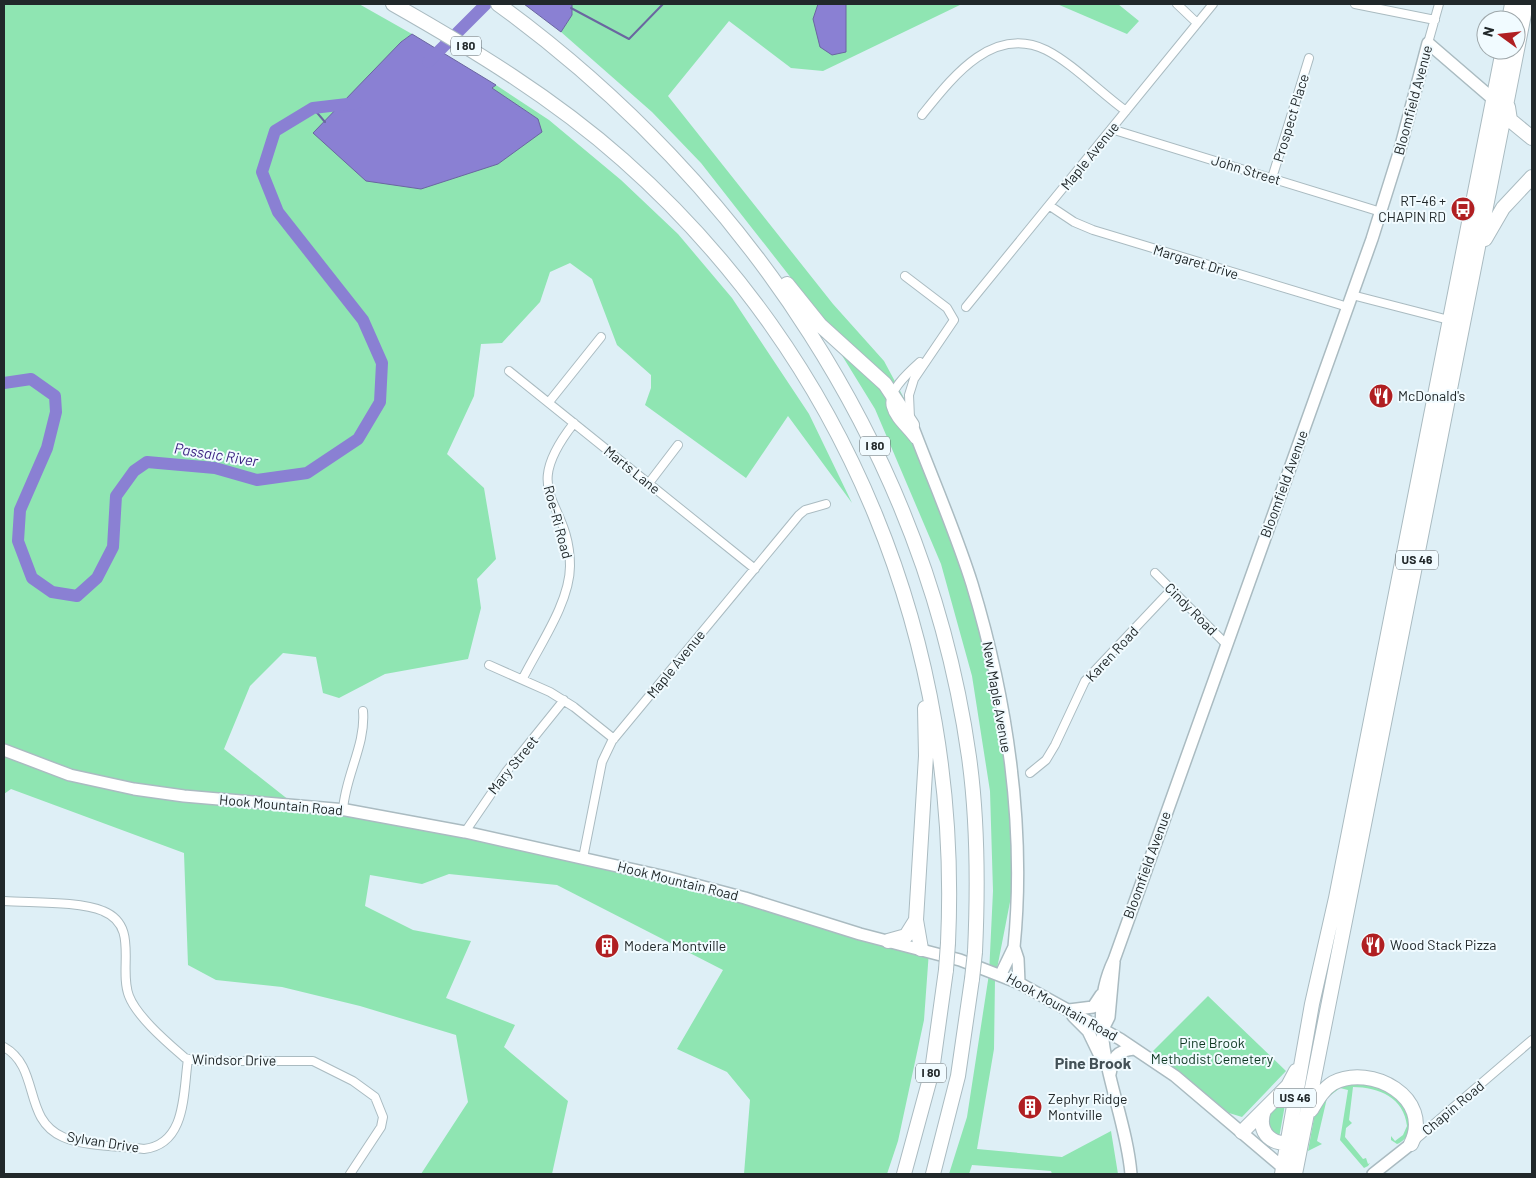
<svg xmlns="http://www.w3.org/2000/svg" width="1536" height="1178" viewBox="0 0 1536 1178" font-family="Barlow,sans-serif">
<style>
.green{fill:#8fe5b2}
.water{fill:#8a80d3;stroke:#6a66a0}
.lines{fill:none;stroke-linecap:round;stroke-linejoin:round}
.stream{stroke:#6a66a0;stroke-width:2}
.river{stroke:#8a80d3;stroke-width:12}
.street-casing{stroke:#aabbc1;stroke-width:10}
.secondary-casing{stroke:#aabbc1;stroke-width:14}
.highway-casing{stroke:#aabbc1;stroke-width:16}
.street{stroke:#fff;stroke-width:8}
.secondary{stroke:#fff;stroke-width:11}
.highway{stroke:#fff;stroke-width:14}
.highway-bridge-casing{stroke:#aabbc1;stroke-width:16;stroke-linecap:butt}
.highway-bridge{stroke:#fff;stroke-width:14}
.labels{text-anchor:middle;stroke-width:4;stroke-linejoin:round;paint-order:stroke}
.shield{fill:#f1fbff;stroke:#5f676a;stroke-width:1}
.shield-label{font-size:12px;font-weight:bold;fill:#21282a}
.street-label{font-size:14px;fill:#21282a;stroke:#f1fbff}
.poi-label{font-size:14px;fill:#21282a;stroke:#f1fbff;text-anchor:start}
.park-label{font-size:14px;fill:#0e3822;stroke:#f1fbff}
.water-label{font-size:15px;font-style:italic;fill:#381e7f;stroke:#f1fbff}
.quarter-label{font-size:16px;font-weight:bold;fill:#435157;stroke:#f1fbff}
</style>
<rect width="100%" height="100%" fill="#deeff6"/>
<path class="green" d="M 4,4 L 359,4 L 412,34 L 401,42 L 538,119 L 491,88 L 496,85 L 549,120 L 621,180 L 678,234 L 732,298 L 809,414 L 852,503 L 788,416 L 746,478 L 645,405 L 651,388 L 651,375 L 617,345 L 592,279 L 570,263 L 550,272 L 540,302 L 502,343 L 481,344 L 474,396 L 447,454 L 484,488 L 496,559 L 477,579 L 481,608 L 468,659 L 385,674 L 339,698 L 323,693 L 316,657 L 283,653 L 250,686 L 224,749 L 299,808 L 406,819 L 676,877 L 929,951 L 924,1020 L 898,1141 L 887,1174 L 744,1174 L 750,1100 L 727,1072 L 677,1049 L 723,970 L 557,885 L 449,874 L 422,884 L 370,875 L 365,906 L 413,930 L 471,941 L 446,998 L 515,1025 L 504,1047 L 568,1101 L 552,1174 L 421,1174 L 468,1102 L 456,1035 L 360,1006 L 282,987 L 216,980 L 188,965 L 184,853 L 11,789 L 4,794 Z
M 572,4 L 962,4 L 823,71 L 791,68 L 729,21 L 668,96 L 833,304 L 884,361 L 913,415 L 954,527 L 1001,703 L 1017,866 L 995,979 L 994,1049 L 977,1149 L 1062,1157 L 1111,1131 L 1118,1174 L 1052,1174 L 1051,1171 L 972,1165 L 969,1174 L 949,1174 L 967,1117 L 989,974 L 993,891 L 990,791 L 972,676 L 941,564 L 875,409 L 806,297 L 701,163 L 652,112 L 561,32 L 572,15 Z
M 1057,4 L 1118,4 L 1139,21 L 1127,34 Z
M 1208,996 L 1286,1071 L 1242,1117 L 1229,1113 L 1153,1051 Z
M 1369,1083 L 1396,1093 L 1411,1116 C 1410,1127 1409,1140 1397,1144 L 1391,1140 L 1391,1136 L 1395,1141 L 1403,1135 L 1407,1126 C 1404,1098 1379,1087 1353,1087 L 1349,1120 L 1352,1123 L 1346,1128 L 1345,1137 L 1363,1159 L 1366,1158 L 1368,1164 L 1370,1163 L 1368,1166 L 1364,1168 L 1340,1140 L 1348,1090 L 1340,1088 L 1327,1098 L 1317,1141 L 1322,1144 L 1308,1151 L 1316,1107 C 1328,1085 1347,1083 1369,1083 Z
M 1284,1098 L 1286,1099 L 1279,1138 L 1272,1135 L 1267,1115 Z"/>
<path class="water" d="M 524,4 L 572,4 L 572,15 L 561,32 Z
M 818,4 L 846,4 L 846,52 L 832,55 L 820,47 L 813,19 Z
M 412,34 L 496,85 L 492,88 L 538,119 L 542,132 L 498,164 L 421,189 L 366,181 L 313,133 L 401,42 Z"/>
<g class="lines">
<path class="stream" d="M 571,8 L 629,39 L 663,4
M 313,108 L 325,122"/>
<path class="river" d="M 428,62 L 486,4
M 4,383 L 31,379 L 55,396 L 56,412 L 47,448 L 20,510 L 18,541 L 32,578 L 52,592 L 77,596 L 97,578 L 113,547 L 116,496 L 134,471 L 147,462 L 215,468 L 257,480 L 307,473 L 358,439 L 380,402 L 382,363 L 363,320 L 278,212 L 262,172 L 275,131 L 313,108 L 356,103"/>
<defs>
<path id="street" d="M 1177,4 L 1197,23
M 1355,4 L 1435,20
M 1428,43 L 1439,4
M 922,115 C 951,79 992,24 1046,50 C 1072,63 1101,93 1126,111
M 1111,129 L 1381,212
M 1272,178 L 1309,58
M 1050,206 L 1074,222 L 1093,230 L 1348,307
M 905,276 L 947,308 L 954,320 L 914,379 L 909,395 L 910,418
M 1352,295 L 1449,320
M 966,307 L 1213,4
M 509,371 L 755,569
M 549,402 L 601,337
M 914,439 C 907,429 894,419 891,407 C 886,392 910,371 920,362
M 649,483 L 678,445
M 1155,573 L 1227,645
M 489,665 L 550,692 L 574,707 L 614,739
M 523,678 C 539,646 570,602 570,566 C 570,498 517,496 574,423
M 1030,773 L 1046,760 L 1055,745 L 1085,681 L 1171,590
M 343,810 C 345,776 366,745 363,711
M 465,832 L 506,772 L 564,700
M 583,858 L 602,762 L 612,741 L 799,515 L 805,510 L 826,504
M 4,901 C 30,903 80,901 103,911 C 140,926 118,968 129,996 C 137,1017 168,1043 185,1058 L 197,1061 L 313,1061 L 353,1081 L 375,1097 L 383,1117 L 381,1127 L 350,1174
M 4,1047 C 41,1068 22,1119 63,1137 C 85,1147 121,1146 144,1149 C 187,1144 183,1092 188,1059
M 1414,1141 L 1532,1040"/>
<path id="secondary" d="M 912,425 C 932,478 955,530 972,584 C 1007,699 1026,827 1014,947 L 1018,959 L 1019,983
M 4,750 L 70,775 L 134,789 L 184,796 L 346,810 L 465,832 L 666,877 L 745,898 L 860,934 L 960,960 L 1019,983 L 1120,1039 L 1175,1076 L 1287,1171
M 1001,974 L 1014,947
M 1069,1010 L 1093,1007 L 1101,995
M 1073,1016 L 1088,1031 L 1102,1060
M 1103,1029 L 1109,1017 L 1114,962
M 1110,1074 C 1113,1057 1116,1051 1134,1049
M 1131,1174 C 1125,1102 1080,1030 1114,960 L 1372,239 L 1399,153 L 1428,43 L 1493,99
M 1373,1174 L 1411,1144"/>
<path id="highway" d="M 393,4 C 474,50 553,98 623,160 C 848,359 962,645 948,943
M 498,4 C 745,184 926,452 969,757 C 978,822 978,887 975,952
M 1509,20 L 1512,4
M 1508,107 L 1510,120 L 1532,138
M 1485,239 L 1503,208 L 1532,177
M 787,284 L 820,325 L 885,384 L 912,425
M 888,941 L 906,936 L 916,920
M 921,949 L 916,920 L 926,756 L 925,708
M 1264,1110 C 1256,1133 1273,1148 1295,1141
M 1311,1110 C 1317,1100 1323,1089 1333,1083 C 1371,1063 1434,1098 1411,1144
M 1242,1132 L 1288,1086 L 1296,1071
M 904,1174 L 932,1071 L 946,970
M 933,1174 L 958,1076 L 972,979
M 1282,1174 L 1312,1004 L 1336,898 L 1503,50
M 1295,1174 L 1526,4"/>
</defs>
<use href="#street" class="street-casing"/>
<use href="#secondary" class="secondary-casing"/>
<use href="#highway" class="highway-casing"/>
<use href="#street" class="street"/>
<use href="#secondary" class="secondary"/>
<use href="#highway" class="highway"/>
<defs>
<path id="highway-bridge" d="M 946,970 L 948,943
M 972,979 L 975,952"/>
</defs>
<use href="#highway-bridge" class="highway-bridge-casing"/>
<use href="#highway-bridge" class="highway-bridge"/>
</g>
<defs>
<symbol id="bus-disc" viewBox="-11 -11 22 22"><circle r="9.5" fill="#b01f22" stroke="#f1fbff"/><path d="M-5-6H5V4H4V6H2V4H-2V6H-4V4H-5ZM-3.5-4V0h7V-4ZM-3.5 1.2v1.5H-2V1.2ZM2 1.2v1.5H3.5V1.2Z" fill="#fff"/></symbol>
<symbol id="restaurant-disc" viewBox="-11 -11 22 22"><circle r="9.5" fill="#b01f22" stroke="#f1fbff"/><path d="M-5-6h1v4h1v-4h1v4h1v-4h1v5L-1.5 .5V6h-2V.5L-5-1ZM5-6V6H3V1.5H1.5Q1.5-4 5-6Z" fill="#fff"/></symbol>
<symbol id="building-disc" viewBox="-11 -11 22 22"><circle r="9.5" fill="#b01f22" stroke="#f1fbff"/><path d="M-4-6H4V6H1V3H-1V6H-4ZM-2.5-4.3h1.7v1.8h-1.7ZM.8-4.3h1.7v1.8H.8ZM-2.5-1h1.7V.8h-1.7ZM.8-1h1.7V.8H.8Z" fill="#fff"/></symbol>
</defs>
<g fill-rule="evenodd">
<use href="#bus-disc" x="1449" y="195" width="28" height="28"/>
<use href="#restaurant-disc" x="1367" y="382" width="28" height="28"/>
<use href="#restaurant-disc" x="1359" y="931" width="28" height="28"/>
<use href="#building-disc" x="593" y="932" width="28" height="28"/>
<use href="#building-disc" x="1016" y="1093" width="28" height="28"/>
</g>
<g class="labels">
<g class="shield">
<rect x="451" y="36.5" width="30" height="19" rx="4"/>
<rect x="860" y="436.5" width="30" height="19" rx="4"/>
<rect x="1396" y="550.5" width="42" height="19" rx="4"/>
<rect x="916" y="1063.5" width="30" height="19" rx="4"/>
<rect x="1274" y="1088.5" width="42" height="19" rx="4"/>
</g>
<g class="shield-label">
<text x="466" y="50">I 80</text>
<text x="875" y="450">I 80</text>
<text x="1417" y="564">US 46</text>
<text x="931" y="1077">I 80</text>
<text x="1295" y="1102">US 46</text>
</g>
<g class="street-label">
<text transform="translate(1413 100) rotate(-75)" y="5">Bloomfield Avenue</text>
<text transform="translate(1291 118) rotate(-73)" y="5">Prospect Place</text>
<text transform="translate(1090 156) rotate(-51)" y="5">Maple Avenue</text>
<text transform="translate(1246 170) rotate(17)" y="5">John Street</text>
<text transform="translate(1196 262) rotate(17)" y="5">Margaret Drive</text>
<text transform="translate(632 470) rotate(39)" y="5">Marts Lane</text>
<text transform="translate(1284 484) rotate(-70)" y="5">Bloomfield Avenue</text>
<text transform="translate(558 522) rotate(75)" y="5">Roe-Ri Road</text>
<text transform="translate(1191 609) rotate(45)" y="5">Cindy Road</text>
<text transform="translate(1112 654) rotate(-47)" y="5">Karen Road</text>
<text transform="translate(676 664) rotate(-51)" y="5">Maple Avenue</text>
<text transform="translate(997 697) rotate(80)" y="5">New Maple Avenue</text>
<text transform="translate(513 765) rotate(-51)" y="5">Mary Street</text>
<text transform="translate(281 805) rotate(5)" y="5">Hook Mountain Road</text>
<text transform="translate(1147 865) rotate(-70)" y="5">Bloomfield Avenue</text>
<text transform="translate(678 881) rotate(14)" y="5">Hook Mountain Road</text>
<text transform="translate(1062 1007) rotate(29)" y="5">Hook Mountain Road</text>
<text transform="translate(234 1060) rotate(1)" y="5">Windsor Drive</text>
<text transform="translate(1453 1108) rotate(-40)" y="5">Chapin Road</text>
<text transform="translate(103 1142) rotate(9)" y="5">Sylvan Drive</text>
</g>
<g class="poi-label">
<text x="1446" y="206" text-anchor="end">RT-46 +<tspan x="1446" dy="16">CHAPIN RD</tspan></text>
<text x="1398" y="401">McDonald's</text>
<text x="1390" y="950">Wood Stack Pizza</text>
<text x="624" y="951">Modera Montville</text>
<text x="1048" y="1104">Zephyr Ridge<tspan x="1048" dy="16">Montville</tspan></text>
</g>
<g class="park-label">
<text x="1212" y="1048">Pine Brook<tspan x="1212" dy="16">Methodist Cemetery</tspan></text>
</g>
<g class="water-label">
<text transform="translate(216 455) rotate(9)" y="5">Passaic River</text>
</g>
<g class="quarter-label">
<text x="1093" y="1069">Pine Brook</text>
</g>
</g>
<rect width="1536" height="1178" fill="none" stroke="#21282a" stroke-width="10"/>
<g transform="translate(1501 35) rotate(285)"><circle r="24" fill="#f1fbff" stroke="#9ea7aa"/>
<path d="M0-4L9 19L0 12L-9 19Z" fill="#b01f22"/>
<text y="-8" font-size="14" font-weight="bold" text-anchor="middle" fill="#21282a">N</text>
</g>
</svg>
